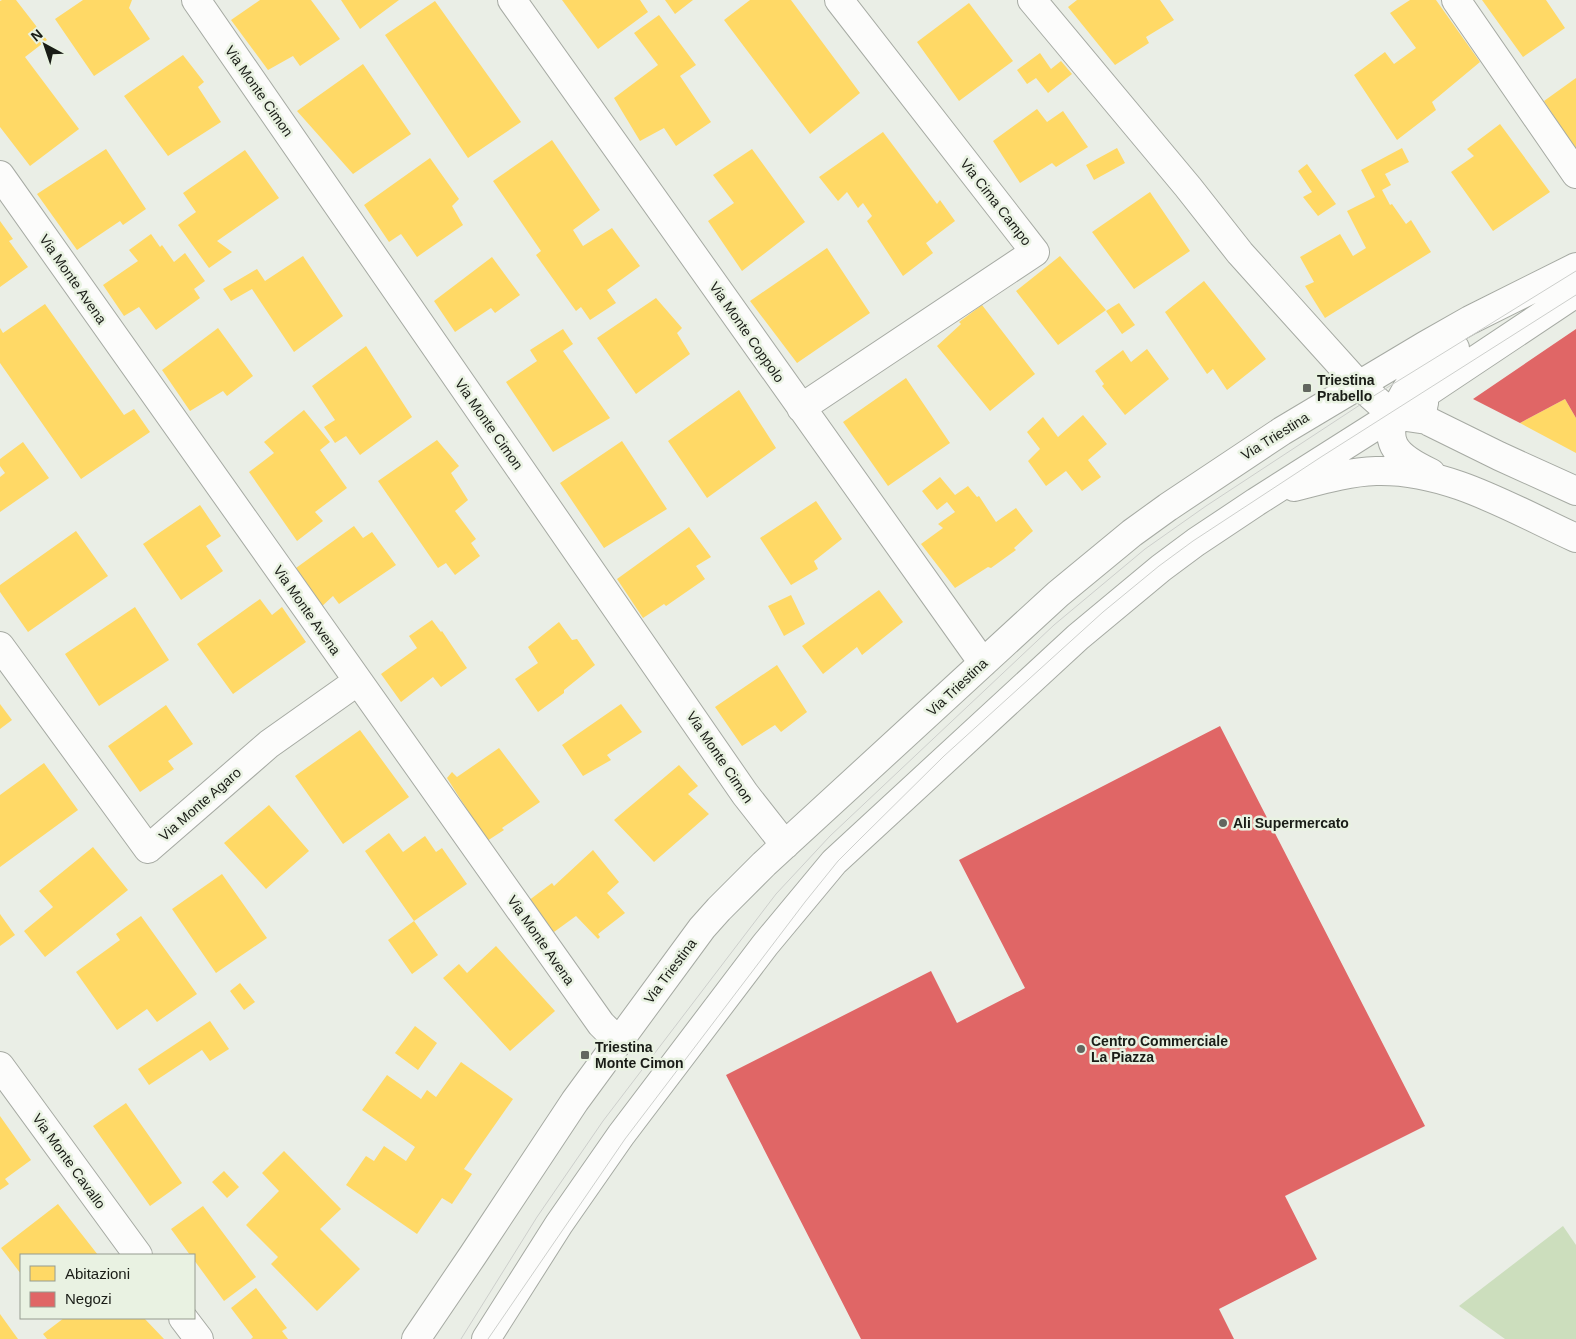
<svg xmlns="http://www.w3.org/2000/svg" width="1576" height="1339" viewBox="0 0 1576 1339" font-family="Helvetica,sans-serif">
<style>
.green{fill:#ccdebd}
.homes{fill:#ffd966}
.shops{fill:#e06666}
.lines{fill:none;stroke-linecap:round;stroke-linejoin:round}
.minor-casing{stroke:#a6aaa3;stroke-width:30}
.minor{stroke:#fcfcfb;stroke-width:28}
.tram{stroke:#cdcfcc;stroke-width:1}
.poi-dot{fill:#62665f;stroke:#e9f2e2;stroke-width:2}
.labels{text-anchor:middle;stroke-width:5;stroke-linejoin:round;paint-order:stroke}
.street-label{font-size:14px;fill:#191c16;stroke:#e9f2e2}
.poi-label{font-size:14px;font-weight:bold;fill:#191c16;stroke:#e9f2e2;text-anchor:start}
</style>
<rect width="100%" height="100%" fill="#eaeee6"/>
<path class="green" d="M 1563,1226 L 1576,1245 L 1576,1339 L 1505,1339 L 1459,1306 Z"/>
<path class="homes" d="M 2,0 L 16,0 L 47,40 L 25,57 L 79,129 L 30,166 L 0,127 L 0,1 Z
M 83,0 L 132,0 L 129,8 L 150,39 L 94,76 L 55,19 Z
M 260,0 L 311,0 L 340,39 L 300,66 L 293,56 L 268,70 L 231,20 Z
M 341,0 L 399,0 L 360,29 Z
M 562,0 L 640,0 L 648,12 L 598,49 Z
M 665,0 L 693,0 L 675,14 Z
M 750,0 L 791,0 L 860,93 L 810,134 L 724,20 Z
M 1077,0 L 1160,0 L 1174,20 L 1146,37 L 1149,43 L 1115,65 L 1068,7 Z
M 1410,0 L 1436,0 L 1480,62 L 1432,102 L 1436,110 L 1397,140 L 1354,75 L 1385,52 L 1394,64 L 1416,48 L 1390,13 Z
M 1482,0 L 1546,0 L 1565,28 L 1523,57 Z
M 435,1 L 521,122 L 468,158 L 385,35 Z
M 969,3 L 1013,61 L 959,101 L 917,42 Z
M 659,15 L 696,65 L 680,76 L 711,122 L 676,146 L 664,128 L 640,141 L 614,98 L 658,65 L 634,33 Z
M 1040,53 L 1051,69 L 1061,61 L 1072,74 L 1048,93 L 1036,78 L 1027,84 L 1017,70 Z
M 183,55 L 204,82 L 198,87 L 221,122 L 168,156 L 124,96 Z
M 363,64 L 411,134 L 353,174 L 297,111 Z
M 1576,78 L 1576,150 L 1544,101 Z
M 1037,109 L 1047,122 L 1063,111 L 1088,147 L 1056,167 L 1052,163 L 1020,183 L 993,141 Z
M 1500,124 L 1550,192 L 1493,231 L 1451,172 L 1474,156 L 1467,149 Z
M 883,132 L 937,204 L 940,200 L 955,221 L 926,243 L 933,253 L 903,276 L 867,221 L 872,216 L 863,203 L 858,208 L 847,192 L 838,201 L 819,177 Z
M 552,140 L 600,210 L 573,230 L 583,246 L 612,228 L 640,266 L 607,290 L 616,303 L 590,320 L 581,307 L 576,311 L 536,255 L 541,251 L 493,181 Z
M 1117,148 L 1125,163 L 1094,180 L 1086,165 Z
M 1402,148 L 1409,162 L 1385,174 L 1391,185 L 1382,190 L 1390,205 L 1392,204 L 1406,224 L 1411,220 L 1431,252 L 1325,318 L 1305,286 L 1314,282 L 1300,257 L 1340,234 L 1353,256 L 1366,248 L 1347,211 L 1375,197 L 1361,170 Z
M 106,149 L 146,209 L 123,225 L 120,221 L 77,250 L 37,194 Z
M 752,149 L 805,222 L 742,271 L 708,221 L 734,203 L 713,175 Z
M 245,150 L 279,198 L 217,241 L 232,252 L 209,268 L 178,225 L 196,212 L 183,193 Z
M 430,158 L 459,199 L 452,206 L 463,225 L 417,257 L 401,234 L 389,242 L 364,205 Z
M 1307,164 L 1336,204 L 1318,216 L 1303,197 L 1312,192 L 1298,171 Z
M 1150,192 L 1190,251 L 1134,289 L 1092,232 Z
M 0,221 L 13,239 L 9,241 L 28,267 L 0,287 Z
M 151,234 L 160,247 L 162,245 L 174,262 L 185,253 L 205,281 L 194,289 L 200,298 L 156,330 L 139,307 L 124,316 L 103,285 L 138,261 L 129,250 Z
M 827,248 L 870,313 L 797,363 L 750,301 Z
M 303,256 L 343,316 L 294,352 L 252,289 L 231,301 L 223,289 L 257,269 L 265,281 Z
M 1060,256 L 1106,310 L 1058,345 L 1016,291 Z
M 492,257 L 520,295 L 495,313 L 491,308 L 455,332 L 434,301 Z
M 1204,281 L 1266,359 L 1227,390 L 1213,369 L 1207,374 L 1165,312 Z
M 656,298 L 682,328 L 677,333 L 690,354 L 636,394 L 597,338 Z
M 1119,303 L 1135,325 L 1122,334 L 1106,311 Z
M 45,304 L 124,415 L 134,409 L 150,432 L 81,479 L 0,363 L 0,328 L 3,333 Z
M 982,305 L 1035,374 L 990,411 L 937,346 L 961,324 L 959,322 Z
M 218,328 L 253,376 L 227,396 L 223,391 L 190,411 L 162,370 Z
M 563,329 L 573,344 L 563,351 L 610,418 L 553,452 L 506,382 L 537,361 L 530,350 Z
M 366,346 L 412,417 L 360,455 L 346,436 L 335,443 L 324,427 L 335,420 L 312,386 Z
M 1147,349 L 1169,379 L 1125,415 L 1102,386 L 1104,384 L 1095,371 L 1123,350 L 1131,362 Z
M 906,378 L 950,443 L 888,486 L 843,422 Z
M 739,390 L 776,448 L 707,498 L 668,441 Z
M 1565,399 L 1576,418 L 1576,453 L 1520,423 Z
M 304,410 L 330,442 L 320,450 L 347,488 L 315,512 L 323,521 L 297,541 L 249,472 L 274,453 L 264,442 Z
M 1083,415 L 1107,444 L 1088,460 L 1101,477 L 1082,491 L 1066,471 L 1046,486 L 1028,461 L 1040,449 L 1027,432 L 1043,417 L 1058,437 Z
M 437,440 L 459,466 L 451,473 L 468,500 L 455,511 L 476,539 L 471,543 L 480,556 L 455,575 L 446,563 L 438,568 L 378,481 Z
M 622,441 L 667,509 L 604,548 L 560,483 Z
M 23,442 L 49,478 L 0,512 L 0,477 L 5,473 L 0,466 L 0,459 Z
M 940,477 L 955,495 L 968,486 L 977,497 L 979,496 L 996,522 L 1016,508 L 1033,531 L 1014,548 L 1016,550 L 991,568 L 988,567 L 955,588 L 921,544 L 943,528 L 938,524 L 955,512 L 947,502 L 937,510 L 922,491 Z
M 816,501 L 842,539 L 814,561 L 818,569 L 791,585 L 760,538 Z
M 200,505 L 221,536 L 206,546 L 223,571 L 181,600 L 143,544 Z
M 354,526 L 363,538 L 372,532 L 396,565 L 339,604 L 333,596 L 320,608 L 296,568 Z
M 689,527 L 711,557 L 696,566 L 705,579 L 666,606 L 664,604 L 643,618 L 617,579 Z
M 76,531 L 108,576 L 28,632 L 0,592 L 0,585 Z
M 879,590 L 903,622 L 862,655 L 857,647 L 823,674 L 802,646 Z
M 791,595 L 805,624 L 784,636 L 768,606 Z
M 260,599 L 272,615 L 282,607 L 306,642 L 233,694 L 197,644 Z
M 135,607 L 169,660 L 99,706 L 65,654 Z
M 432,620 L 441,632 L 442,631 L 467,668 L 441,687 L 433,677 L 401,702 L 381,674 L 417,648 L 409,636 Z
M 559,622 L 572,640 L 577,639 L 595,665 L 564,690 L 564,693 L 538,712 L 515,679 L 538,663 L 528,647 Z
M 777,665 L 807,712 L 781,732 L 775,725 L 742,746 L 715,707 Z
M 0,704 L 12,720 L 0,729 Z
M 621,704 L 642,732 L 607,755 L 611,760 L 583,776 L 562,745 Z
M 166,705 L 193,744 L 168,761 L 174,769 L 140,792 L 108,746 Z
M 360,730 L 409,797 L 343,844 L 295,776 Z
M 499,748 L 540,802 L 502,828 L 504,830 L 487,841 L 447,778 L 452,772 L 457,777 Z
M 44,763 L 78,810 L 0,867 L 0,795 Z
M 679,765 L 698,786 L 688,794 L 709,814 L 654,862 L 614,820 Z
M 269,805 L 309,851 L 266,889 L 224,843 Z
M 389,833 L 403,852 L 425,836 L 436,852 L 442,848 L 467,884 L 414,921 L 365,851 Z
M 93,847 L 128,890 L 45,957 L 24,931 L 53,907 L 39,891 Z
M 593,850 L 619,882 L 607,893 L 625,913 L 598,934 L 600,937 L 598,939 L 576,916 L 554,932 L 528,901 L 552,883 L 554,886 Z
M 222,874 L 267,938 L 216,973 L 172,909 Z
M 0,914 L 15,935 L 0,946 Z
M 141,916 L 197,994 L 157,1022 L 147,1009 L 117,1030 L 76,972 L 120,940 L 116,934 Z
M 414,921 L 438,955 L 412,974 L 388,940 Z
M 496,946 L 555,1011 L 510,1051 L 443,978 L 459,964 L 467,973 Z
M 240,983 L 255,1002 L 244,1010 L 230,991 Z
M 210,1021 L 229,1049 L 210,1061 L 202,1050 L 149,1085 L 138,1069 Z
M 415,1026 L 437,1043 L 418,1070 L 395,1053 Z
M 461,1062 L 513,1099 L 464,1169 L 472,1174 L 452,1204 L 442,1198 L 417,1234 L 346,1185 L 366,1156 L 374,1161 L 384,1146 L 406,1161 L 415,1147 L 362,1110 L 387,1075 L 421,1099 L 427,1090 L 436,1097 Z
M 126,1103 L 182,1183 L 150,1206 L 93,1126 Z
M 0,1116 L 31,1160 L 5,1179 L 9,1184 L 0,1190 Z
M 284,1151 L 341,1209 L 320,1229 L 360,1269 L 317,1311 L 271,1264 L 278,1257 L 246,1225 L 279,1191 L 262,1173 Z
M 224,1171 L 239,1187 L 227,1198 L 212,1182 Z
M 58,1204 L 98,1255 L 21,1255 L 21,1274 L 1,1248 Z
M 203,1206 L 256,1277 L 224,1301 L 194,1260 L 194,1255 L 190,1255 L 171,1229 Z
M 256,1288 L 287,1328 L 282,1331 L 288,1339 L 251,1339 L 253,1337 L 231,1308 Z
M 0,1314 L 18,1339 L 0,1339 Z
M 64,1318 L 144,1318 L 164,1339 L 47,1339 L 43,1334 Z"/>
<path class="shops" d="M 1576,329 L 1576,418 L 1565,399 L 1520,423 L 1473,399 Z
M 1220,726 L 1425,1126 L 1285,1196 L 1317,1259 L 1219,1309 L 1234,1339 L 861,1339 L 726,1075 L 931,971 L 957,1023 L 1025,988 L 959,860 Z"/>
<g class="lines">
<defs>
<path id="minor" d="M 196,0 L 745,794 L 785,845
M 512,0 L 983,663
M 1032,0 L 1188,187 L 1240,253 L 1359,385 L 1393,415 L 1427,420
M 1456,0 L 1576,174
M 0,175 L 601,1024 L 618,1041
M 1424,403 C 1422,410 1423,418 1430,422 L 1499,456 L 1576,491
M 801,408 L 1035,252 L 839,0
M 1431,473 C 1393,455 1381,442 1400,401 C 1406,389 1414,376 1425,367 C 1434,360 1445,354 1455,348
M 1294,487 C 1321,480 1348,472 1376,471 C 1448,469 1512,509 1576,538
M 0,646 L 148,849 L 269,744 L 358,681
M 0,1066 L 138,1255
M 183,1318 L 199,1339
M 416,1339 L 473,1255 L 575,1101 L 702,928 L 719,909 L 764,864 L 1058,594 L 1132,533 L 1168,507 L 1282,431 L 1426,345 L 1470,320 L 1576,267
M 486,1339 L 559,1224 L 621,1135 L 765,945 L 834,862 L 1078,637 L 1161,568 L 1196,542 L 1256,502 L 1393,415 L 1576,293"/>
</defs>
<use href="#minor" class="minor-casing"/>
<use href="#minor" class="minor"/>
<path class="tram" d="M 461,1339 L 537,1217 L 603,1121 L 776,894 L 830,836 L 1054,625 L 1145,549 L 1206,506 L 1372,397 L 1576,271
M 488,1339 L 625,1139 L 805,902 L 838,861 L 860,839 L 944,756 L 1103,612 L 1159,566 L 1193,541 L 1321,457 L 1576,295"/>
</g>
<g class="poi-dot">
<rect x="1302" y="383" width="10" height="10" rx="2.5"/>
<circle cx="1223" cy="823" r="5"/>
<circle cx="1081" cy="1049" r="5"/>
<rect x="580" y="1050" width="10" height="10" rx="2.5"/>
</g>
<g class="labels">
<g class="street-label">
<text transform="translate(259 91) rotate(55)" y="5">Via Monte Cimon</text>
<text transform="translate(996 202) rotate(52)" y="5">Via Cima Campo</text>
<text transform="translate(73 279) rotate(55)" y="5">Via Monte Avena</text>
<text transform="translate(747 332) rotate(55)" y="5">Via Monte Coppolo</text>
<text transform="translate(489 424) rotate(55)" y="5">Via Monte Cimon</text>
<text transform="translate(1275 436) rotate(-32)" y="5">Via Triestina</text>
<text transform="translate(307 610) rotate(55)" y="5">Via Monte Avena</text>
<text transform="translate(957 687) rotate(-43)" y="5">Via Triestina</text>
<text transform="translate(720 757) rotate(56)" y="5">Via Monte Cimon</text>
<text transform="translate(200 804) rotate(-41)" y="5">Via Monte Agaro</text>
<text transform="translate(541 940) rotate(55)" y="5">Via Monte Avena</text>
<text transform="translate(670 971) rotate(-53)" y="5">Via Triestina</text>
<text transform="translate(69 1161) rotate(54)" y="5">Via Monte Cavallo</text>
</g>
<g class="poi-label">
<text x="1317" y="385">Triestina<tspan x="1317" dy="16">Prabello</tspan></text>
<text x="1233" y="828">Ali Supermercato</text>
<text x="1091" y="1046">Centro Commerciale<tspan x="1091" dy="16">La Piazza</tspan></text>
<text x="595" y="1052">Triestina<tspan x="595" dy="16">Monte Cimon</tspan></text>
</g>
</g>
<rect x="20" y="1254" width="175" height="65" fill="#e9f2e2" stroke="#969c90"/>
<rect x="30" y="1266" width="25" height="15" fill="#ffd966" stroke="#969c90"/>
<text x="65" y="1279" font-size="15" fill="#191c16">Abitazioni</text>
<rect x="30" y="1292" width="25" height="15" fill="#e06666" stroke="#969c90"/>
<text x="65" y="1304" font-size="15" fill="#191c16">Negozi</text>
<g transform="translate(45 45) rotate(320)" stroke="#e9f2e2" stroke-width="4" paint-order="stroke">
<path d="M0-4L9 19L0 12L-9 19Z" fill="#191c16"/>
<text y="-8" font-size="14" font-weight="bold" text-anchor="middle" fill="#191c16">N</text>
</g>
</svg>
